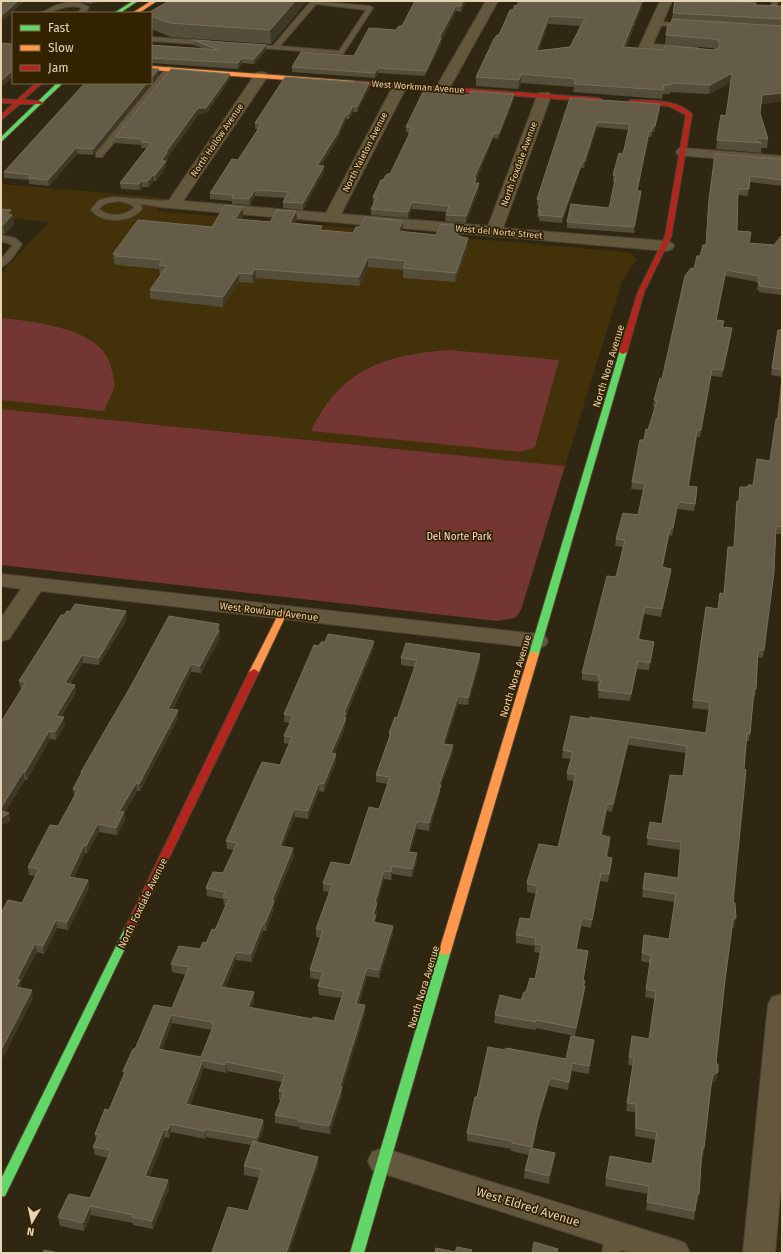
<svg xmlns="http://www.w3.org/2000/svg" width="783" height="1254" viewBox="0 0 783 1254" font-family="'Fira Sans',sans-serif">
<style>
.built{fill:#433109}
.green{fill:#743632}
.lines{fill:none;stroke-linecap:round;stroke-linejoin:round}
.lane-casing{stroke:#4d4433;stroke-width:2}
.street-casing{stroke:#4d4433;stroke-width:2}
.fast-casing{stroke:#4d4433;stroke-width:2}
.slow-casing{stroke:#4d4433;stroke-width:2}
.jam-casing{stroke:#4d4433;stroke-width:2}
.lane{fill:#63573d;fill-rule:evenodd}
.street{fill:#63573d;fill-rule:evenodd}
.fast{fill:#63d668;fill-rule:evenodd}
.slow{fill:#ff974d;fill-rule:evenodd}
.jam{fill:#b3261e;fill-rule:evenodd}
.wall{fill:#544d3a;fill-rule:evenodd}
.shaded-wall{fill:#3f3825}
.building{fill:#645c47;stroke:#786e58;fill-rule:evenodd}
.labels{text-anchor:middle;stroke-width:3.5;stroke-linejoin:round;paint-order:stroke}
.far-street-label{font-size:9px;fill:#e6d4b4;stroke:#320}
.street-label{font-size:10px;fill:#e6d4b4;stroke:#320}
.park-label{font-size:10px;fill:#fbdbd8;stroke:#320}
.near-street-label{font-size:12px;fill:#e6d4b4;stroke:#320}
</style>
<rect width="100%" height="100%" fill="#302713"/>
<path class="built" d="M 1,184 L 166,198 L 157,211 L 624,252 L 631,253 L 637,259 L 622,281 L 565,466 L 1,409 L 1,273 L 49,222 L 1,217 Z"/>
<path class="green" d="M 1,318 C 31,321 91,327 107,357 C 112,366 113,377 115,386 L 104,411 L 1,400 Z
M 449,350 L 559,360 L 535,447 L 520,452 L 311,431 C 341,369 384,355 449,350 Z
M 1,409 L 565,466 L 521,610 L 515,618 L 497,621 L 1,565 Z"/>
<g class="lines">
<defs>
<path id="lane" d="M 311,1 L 370,6 L 373,8 L 343,54 L 248,47 L 248,45 L 250,44 L 273,46 ZM 316,4 L 366,10 L 339,51 L 280,46 Z
M 772,1 L 778,1 L 776,8 L 771,7 Z
M 69,2 L 80,3 L 89,7 L 85,13 L 78,13 L 82,8 C 66,3 55,13 41,13 L 57,5 Z
M 656,22 L 686,23 L 689,25 L 686,27 L 654,25 L 654,23 Z
M 151,37 L 210,41 L 213,43 L 210,45 L 151,41 Z
M 167,67 L 170,67 L 174,69 L 102,157 L 96,157 L 96,153 Z
M 113,197 L 164,201 L 168,204 L 164,207 L 141,204 L 142,209 C 131,223 102,224 91,210 L 99,200 ZM 120,201 L 132,205 L 134,208 C 124,216 109,218 99,209 C 104,202 112,202 120,201 Z
M 1,235 L 15,238 L 22,244 C 17,251 10,264 1,267 L 1,259 L 13,245 L 1,241 Z
M 614,1227 L 620,1229 L 623,1234 L 620,1253 L 602,1253 L 605,1234 L 608,1229 Z"/>
<path id="street" d="M 486,1 L 498,1 L 449,89 L 447,92 L 437,92 L 435,89 Z
M 660,1 L 672,1 L 653,44 L 693,47 L 698,48 L 699,51 L 698,54 L 693,55 L 640,50 L 639,47 Z
M 261,72 L 266,73 L 268,76 L 183,201 L 326,213 L 393,86 L 395,83 L 405,83 L 407,86 L 341,214 L 488,226 L 537,96 L 539,93 L 549,93 L 551,96 L 503,228 L 666,241 L 672,243 L 674,246 L 672,249 L 666,251 L 159,207 L 156,204 L 159,201 L 169,200 L 256,73 Z
M 683,148 L 782,156 L 782,164 L 678,155 L 676,152 L 678,149 Z
M 1,574 L 537,634 L 545,636 L 548,641 L 545,646 L 537,648 L 41,591 L 9,639 L 1,641 L 1,618 L 21,589 L 1,586 Z
M 782,994 L 782,1170 L 775,1253 L 743,1253 L 768,1005 L 772,997 Z
M 383,1148 L 674,1239 L 685,1243 L 690,1253 L 631,1253 L 372,1170 L 368,1161 L 372,1152 Z"/>
<path id="fast" d="M 133,1 L 138,1 L 120,13 L 114,13 Z
M 57,83 L 63,83 L 1,142 L 1,137 Z
M 620,350 L 626,350 L 627,352 L 539,654 L 534,657 L 531,656 L 529,654 Z
M 129,926 L 133,927 L 134,930 L 5,1196 L 1,1197 L 1,1179 L 124,930 L 125,927 Z
M 445,947 L 449,948 L 451,951 L 364,1253 L 350,1253 L 439,951 L 441,948 Z"/>
<path id="slow" d="M 151,1 L 157,1 L 139,13 L 132,13 Z
M 151,66 L 355,81 L 358,83 L 355,85 L 151,70 Z
M 283,610 L 287,613 L 259,672 L 257,674 L 251,674 L 249,672 L 279,613 Z
M 534,651 L 539,654 L 451,951 L 449,954 L 445,955 L 441,954 L 439,951 L 529,654 Z"/>
<path id="jam" d="M 355,81 L 599,98 L 602,100 L 599,102 L 353,84 L 353,82 Z
M 36,83 L 42,83 L 23,100 L 40,101 L 43,103 L 42,104 L 20,104 L 1,120 L 1,115 L 14,103 L 1,103 L 1,99 L 17,100 Z
M 631,100 C 651,101 677,99 692,114 L 671,237 L 644,292 L 627,352 L 623,354 L 619,352 L 638,292 L 665,237 L 686,115 L 669,106 L 629,103 L 629,101 Z
M 254,669 L 259,672 L 134,930 L 133,933 L 129,934 L 125,933 L 124,930 L 249,672 Z"/>
</defs>
<use href="#lane" class="lane-casing"/>
<use href="#street" class="street-casing"/>
<use href="#fast" class="fast-casing"/>
<use href="#slow" class="slow-casing"/>
<use href="#jam" class="jam-casing"/>
<use href="#lane" class="lane"/>
<use href="#street" class="street"/>
<use href="#fast" class="fast"/>
<use href="#slow" class="slow"/>
<use href="#jam" class="jam"/>
</g>
<path class="wall" d="M 74,1 L 99,1 L 92,4 Z
M 307,1 L 271,44 L 171,37 L 151,29 L 151,13 Z
M 466,1 L 461,12 L 456,11 L 441,41 L 441,44 L 425,76 L 378,73 L 375,78 L 292,72 L 292,67 L 354,56 L 396,30 L 402,26 Z
M 644,1 L 626,47 L 664,50 L 713,50 L 717,49 L 712,48 L 665,44 L 666,35 L 671,25 L 675,1 L 782,6 L 782,101 L 761,104 L 760,113 L 768,139 L 767,148 L 761,148 L 761,153 L 716,149 L 717,140 L 726,116 L 731,82 L 709,94 L 670,92 L 670,94 L 663,94 L 662,99 L 573,92 L 574,87 L 521,83 L 518,89 L 476,86 L 476,77 L 513,10 ZM 548,24 L 581,26 L 570,47 L 539,50 Z
M 193,40 L 266,50 L 254,64 L 242,63 L 238,69 L 151,63 L 151,45 L 202,48 L 194,45 Z
M 159,69 L 159,74 L 93,155 L 77,154 L 49,186 L 29,184 L 29,180 L 4,178 L 4,172 Z
M 230,74 L 230,79 L 208,111 L 206,113 L 199,114 L 168,157 L 168,159 L 166,162 L 166,167 L 156,181 L 154,181 L 149,187 L 142,187 L 140,190 L 121,189 L 120,183 L 147,148 L 141,148 L 141,145 L 115,143 L 115,137 Z
M 369,83 L 369,89 L 357,112 L 353,112 L 349,119 L 346,119 L 337,140 L 321,166 L 324,172 L 303,210 L 283,208 L 283,202 L 285,198 L 255,196 L 250,205 L 232,204 L 232,201 L 210,199 L 210,193 L 238,160 L 258,129 L 255,129 L 255,123 Z
M 570,98 L 660,104 L 660,110 L 654,132 L 653,132 L 651,137 L 649,137 L 637,191 L 641,191 L 634,233 L 567,228 L 567,222 L 609,208 L 615,182 L 613,182 L 613,175 L 623,154 L 628,130 L 597,127 L 584,168 L 581,168 L 562,223 L 539,221 L 539,217 L 537,217 L 538,211 L 539,206 L 537,206 L 537,199 Z
M 514,99 L 498,139 L 493,138 L 476,181 L 476,183 L 479,183 L 479,189 L 466,223 L 445,221 L 446,215 L 447,212 L 412,209 L 408,218 L 371,215 L 371,209 L 374,203 L 373,203 L 373,197 L 383,180 L 390,174 L 409,133 L 406,132 L 406,127 Z
M 715,154 L 782,159 L 782,186 L 749,182 L 748,196 L 738,195 L 737,231 L 749,243 L 774,245 L 782,235 L 782,295 L 759,292 L 759,290 L 757,290 L 758,282 L 725,276 L 716,320 L 731,335 L 722,377 L 711,376 L 700,437 L 697,437 L 689,486 L 697,495 L 694,511 L 677,509 L 672,536 L 669,535 L 663,567 L 671,569 L 670,576 L 661,617 L 644,614 L 639,640 L 653,649 L 649,670 L 637,669 L 630,701 L 598,698 L 599,687 L 597,687 L 598,682 L 582,680 L 582,673 L 616,577 L 623,547 L 615,546 L 616,539 L 638,515 L 643,490 L 631,489 L 632,482 L 644,440 L 648,430 L 655,407 L 653,407 L 654,400 L 662,379 L 694,269 L 706,245 L 708,206 Z
M 1,209 L 11,210 L 14,224 L 5,234 L 1,234 Z
M 296,211 L 297,220 L 295,224 L 322,230 L 353,233 L 360,227 L 403,221 L 403,230 L 402,232 L 436,235 L 461,226 L 461,235 L 460,237 L 468,248 L 455,282 L 403,278 L 403,270 L 368,267 L 360,286 L 256,278 L 253,283 L 239,282 L 223,307 L 150,299 L 150,290 L 160,275 L 159,269 L 116,265 L 116,264 L 114,263 L 113,254 L 212,227 L 243,216 L 241,219 L 270,222 Z
M 778,330 L 782,330 L 782,534 L 776,534 L 764,650 L 763,658 L 758,657 L 756,689 L 755,697 L 754,697 L 750,734 L 749,741 L 746,741 L 733,902 L 735,926 L 732,928 L 725,980 L 716,1062 L 718,1072 L 716,1080 L 712,1083 L 711,1088 L 704,1148 L 703,1157 L 702,1156 L 699,1194 L 698,1202 L 696,1203 L 694,1220 L 646,1210 L 648,1194 L 605,1186 L 606,1178 L 652,1164 L 656,1140 L 635,1136 L 635,1112 L 626,1111 L 633,1066 L 628,1065 L 629,1057 L 649,1039 L 655,999 L 645,997 L 650,963 L 641,961 L 642,953 L 669,939 L 675,902 L 642,897 L 645,873 L 678,878 L 680,850 L 647,845 L 650,822 L 662,824 L 683,776 L 686,753 L 628,745 L 612,812 L 607,811 L 602,836 L 610,837 L 610,845 L 607,857 L 612,858 L 611,866 L 608,882 L 600,881 L 591,928 L 581,926 L 577,949 L 588,951 L 583,980 L 585,981 L 584,986 L 585,986 L 584,994 L 575,1036 L 536,1028 L 535,1030 L 494,1023 L 495,1015 L 521,1000 L 535,979 L 540,953 L 534,952 L 535,946 L 516,943 L 516,935 L 530,919 L 536,894 L 527,892 L 527,882 L 558,847 L 574,781 L 567,780 L 567,773 L 571,759 L 562,758 L 563,750 L 571,716 L 706,733 L 709,710 L 692,708 L 706,607 L 718,609 L 723,594 L 734,547 L 736,508 L 737,501 L 739,501 L 740,487 L 748,487 L 753,485 L 770,461 L 777,419 L 782,377 L 771,375 Z
M 64,615 L 127,619 L 99,665 L 83,663 L 70,684 L 75,685 L 76,693 L 61,717 L 65,725 L 56,740 L 50,739 L 27,780 L 25,780 L 5,812 L 9,813 L 10,821 L 1,826 L 1,722 L 22,689 L 21,689 L 19,681 Z
M 219,624 L 220,638 L 201,673 L 191,672 L 173,709 L 178,718 L 176,722 L 140,791 L 137,791 L 124,813 L 125,820 L 117,835 L 99,832 L 87,853 L 85,853 L 74,878 L 88,880 L 89,888 L 68,930 L 57,928 L 44,954 L 37,952 L 20,983 L 21,988 L 33,998 L 1,1061 L 1,913 L 22,903 L 35,876 L 29,875 L 28,867 L 58,826 L 74,796 L 73,789 L 81,774 L 81,772 Z
M 374,641 L 374,648 L 346,716 L 346,725 L 334,754 L 336,754 L 336,762 L 324,792 L 319,791 L 308,819 L 295,817 L 283,846 L 294,856 L 274,904 L 274,909 L 266,931 L 263,931 L 252,962 L 236,960 L 225,988 L 254,1000 L 251,1008 L 312,1019 L 334,1021 L 341,998 L 319,995 L 318,986 L 321,980 L 310,978 L 310,970 L 320,938 L 316,937 L 316,929 L 329,892 L 323,891 L 323,883 L 350,865 L 379,809 L 388,784 L 376,782 L 376,775 L 389,737 L 389,733 L 397,718 L 415,667 L 401,665 L 401,658 L 480,662 L 468,705 L 458,704 L 445,744 L 453,753 L 440,788 L 440,793 L 429,831 L 417,829 L 410,852 L 417,853 L 417,861 L 412,877 L 392,874 L 391,880 L 384,879 L 377,903 L 377,911 L 376,915 L 376,923 L 393,934 L 379,978 L 367,976 L 359,1004 L 365,1013 L 342,1089 L 342,1095 L 330,1134 L 299,1129 L 299,1127 L 275,1123 L 275,1115 L 281,1100 L 279,1100 L 279,1091 L 282,1082 L 227,1071 L 226,1073 L 204,1068 L 190,1105 L 263,1120 L 264,1128 L 258,1143 L 318,1165 L 289,1253 L 212,1253 L 212,1252 L 248,1211 L 260,1178 L 244,1175 L 244,1166 L 251,1145 L 206,1137 L 205,1139 L 171,1132 L 169,1138 L 165,1137 L 149,1177 L 168,1180 L 169,1189 L 153,1229 L 133,1225 L 133,1223 L 91,1215 L 84,1231 L 60,1226 L 58,1217 L 90,1198 L 108,1158 L 95,1155 L 93,1147 L 96,1141 L 95,1134 L 109,1110 L 124,1075 L 123,1071 L 135,1049 L 172,1008 L 186,975 L 172,972 L 171,964 L 200,949 L 206,943 L 215,930 L 226,905 L 224,905 L 223,899 L 207,896 L 206,888 L 223,873 L 234,850 L 227,849 L 226,841 L 280,765 L 289,744 L 284,743 L 284,736 L 290,723 L 284,722 L 284,714 L 319,646 L 325,642 ZM 172,1023 L 212,1030 L 201,1057 L 162,1050 Z
M 594,1040 L 593,1048 L 589,1074 L 572,1071 L 568,1090 L 549,1086 L 537,1126 L 533,1148 L 554,1161 L 549,1184 L 524,1178 L 525,1170 L 529,1155 L 511,1151 L 511,1149 L 467,1141 L 467,1133 L 477,1097 L 505,1050 L 566,1059 Z"/>
<path class="shaded-wall" d="M 18,1 L 25,1 L 1,22 L 1,16 Z
M 92,1 L 99,1 L 92,4 Z
M 295,1 L 307,1 L 271,44 L 270,30 Z
M 463,1 L 466,1 L 461,12 L 461,6 Z
M 642,1 L 644,1 L 622,55 L 623,47 Z
M 456,6 L 456,11 L 441,41 L 441,44 L 425,76 L 426,71 L 439,38 Z
M 549,16 L 548,24 L 536,59 L 536,51 Z
M 266,45 L 266,50 L 254,64 L 254,59 Z
M 242,58 L 242,63 L 238,69 L 238,63 Z
M 378,68 L 378,73 L 375,78 L 375,73 Z
M 159,69 L 159,74 L 93,155 L 93,149 L 147,83 L 151,83 L 151,78 Z
M 13,70 L 13,77 L 1,87 L 1,81 Z
M 732,73 L 731,82 L 709,94 L 710,85 Z
M 230,74 L 230,79 L 208,111 L 206,113 L 199,114 L 168,157 L 168,159 L 166,162 L 166,167 L 156,181 L 155,175 L 161,161 L 166,152 L 198,108 Z
M 521,74 L 521,83 L 518,89 L 519,80 Z
M 369,83 L 369,89 L 357,112 L 357,107 Z
M 782,93 L 782,101 L 761,104 L 762,95 Z
M 514,94 L 514,99 L 498,139 L 499,133 Z
M 660,104 L 660,110 L 654,132 L 655,126 Z
M 353,106 L 353,112 L 349,119 L 349,114 Z
M 346,114 L 346,119 L 337,140 L 318,171 L 317,166 Z
M 597,122 L 597,127 L 584,168 L 584,162 Z
M 653,126 L 653,132 L 651,137 L 651,132 Z
M 649,131 L 649,137 L 636,197 L 637,191 Z
M 494,133 L 493,138 L 476,181 L 475,184 L 474,189 L 474,178 Z
M 76,148 L 77,154 L 49,186 L 48,180 Z
M 582,162 L 581,168 L 562,223 L 562,217 Z
M 324,166 L 324,172 L 303,210 L 303,203 Z
M 153,175 L 154,181 L 149,187 L 148,181 Z
M 142,181 L 142,187 L 140,190 L 139,184 Z
M 479,183 L 479,189 L 466,223 L 466,216 Z
M 255,190 L 255,196 L 250,205 L 249,199 Z
M 641,191 L 641,197 L 634,233 L 634,227 Z
M 412,202 L 412,209 L 408,218 L 408,212 Z
M 243,207 L 243,216 L 236,228 L 235,219 Z
M 11,210 L 12,216 L 12,215 L 14,224 L 5,234 L 3,225 L 7,214 Z
M 296,211 L 297,220 L 290,232 L 290,223 Z
M 403,221 L 403,230 L 398,241 L 398,231 Z
M 461,226 L 461,235 L 457,246 L 457,236 Z
M 468,238 L 468,248 L 455,282 L 456,273 Z
M 368,257 L 368,267 L 360,286 L 359,277 Z
M 255,269 L 256,278 L 253,283 L 252,274 Z
M 726,270 L 725,276 L 715,326 L 716,320 Z
M 239,273 L 239,282 L 223,307 L 223,297 Z
M 732,328 L 731,335 L 722,377 L 723,370 Z
M 712,369 L 711,376 L 700,437 L 701,430 Z
M 678,502 L 677,509 L 672,536 L 673,528 Z
M 670,528 L 669,535 L 661,575 L 662,567 Z
M 671,569 L 670,576 L 661,617 L 662,609 Z
M 645,607 L 644,614 L 637,647 L 638,639 Z
M 126,611 L 127,619 L 99,665 L 99,658 Z
M 219,624 L 220,638 L 201,673 L 200,666 Z
M 374,641 L 374,648 L 346,716 L 346,725 L 331,761 L 331,753 L 344,713 Z
M 480,654 L 480,662 L 468,705 L 468,698 Z
M 82,655 L 83,663 L 66,691 L 65,683 Z
M 638,661 L 637,669 L 630,701 L 631,694 Z
M 191,664 L 191,672 L 169,716 L 168,709 Z
M 75,685 L 76,693 L 57,724 L 56,716 Z
M 458,696 L 458,704 L 443,752 L 443,744 Z
M 178,710 L 178,718 L 176,722 L 140,791 L 139,784 Z
M 64,717 L 65,725 L 56,740 L 55,732 Z
M 49,731 L 50,739 L 27,780 L 25,772 Z
M 629,737 L 628,745 L 612,812 L 613,804 Z
M 453,745 L 453,753 L 440,788 L 440,793 L 429,831 L 429,823 L 439,785 Z
M 336,754 L 336,762 L 324,792 L 324,784 Z
M 23,772 L 25,780 L 2,817 L 9,813 L 10,821 L 1,826 L 1,808 Z
M 136,783 L 137,791 L 124,813 L 125,820 L 117,835 L 116,828 L 119,812 Z
M 319,783 L 319,791 L 308,819 L 308,811 Z
M 607,804 L 607,811 L 601,843 L 601,835 Z
M 294,809 L 295,817 L 280,853 L 280,846 Z
M 417,821 L 417,829 L 408,860 L 408,852 Z
M 98,824 L 99,832 L 87,853 L 86,846 Z
M 610,837 L 610,845 L 605,865 L 606,857 Z
M 84,845 L 85,853 L 71,885 L 69,877 Z
M 293,848 L 294,856 L 274,904 L 274,909 L 266,931 L 265,923 L 272,900 Z
M 417,853 L 417,861 L 412,877 L 412,869 Z
M 612,858 L 611,866 L 608,882 L 609,874 Z
M 392,866 L 392,874 L 391,880 L 391,872 Z
M 384,871 L 384,879 L 375,910 L 375,902 Z
M 601,873 L 600,881 L 591,928 L 592,920 Z
M 88,880 L 89,888 L 68,930 L 67,922 Z
M 377,903 L 377,911 L 376,915 L 376,923 L 374,930 L 373,915 Z
M 582,918 L 581,926 L 575,957 L 576,949 Z
M 736,918 L 735,926 L 732,928 L 733,920 Z
M 56,920 L 57,928 L 44,954 L 43,946 Z
M 263,923 L 263,931 L 252,962 L 251,954 Z
M 393,926 L 393,934 L 379,978 L 379,970 Z
M 35,944 L 37,952 L 20,983 L 21,988 L 17,995 L 16,987 L 17,979 Z
M 588,951 L 587,959 L 582,988 L 583,980 Z
M 236,952 L 236,960 L 222,995 L 221,987 Z
M 367,968 L 367,976 L 356,1012 L 356,1004 Z
M 585,986 L 584,994 L 575,1036 L 576,1028 Z
M 32,990 L 33,998 L 1,1061 L 1,1050 Z
M 254,992 L 254,1000 L 249,1015 L 248,1007 Z
M 365,1005 L 365,1013 L 342,1089 L 342,1095 L 330,1134 L 329,1126 L 340,1086 Z
M 171,1015 L 172,1023 L 159,1057 L 158,1049 Z
M 594,1040 L 593,1048 L 589,1074 L 589,1066 Z
M 203,1060 L 204,1068 L 187,1112 L 186,1104 Z
M 226,1062 L 227,1071 L 226,1073 L 225,1065 Z
M 572,1063 L 572,1071 L 568,1090 L 569,1082 Z
M 718,1072 L 716,1080 L 712,1083 L 713,1075 Z
M 550,1078 L 549,1086 L 537,1126 L 531,1155 L 532,1147 L 538,1118 Z
M 263,1120 L 264,1128 L 257,1146 L 257,1138 Z
M 170,1124 L 171,1132 L 169,1138 L 168,1130 Z
M 164,1129 L 165,1137 L 147,1184 L 145,1176 Z
M 205,1129 L 206,1137 L 205,1139 Z
M 555,1153 L 554,1161 L 549,1184 L 549,1176 Z
M 318,1157 L 318,1165 L 289,1253 L 286,1253 Z
M 168,1180 L 169,1189 L 153,1229 L 152,1221 Z
M 699,1194 L 698,1202 L 696,1204 L 697,1195 Z
M 90,1206 L 91,1215 L 84,1231 L 83,1223 Z"/>
<path class="building" d="M 1,1 L 18,1 L 1,16 Z
M 169,1 L 295,1 L 270,30 L 170,23 L 151,16 L 151,13 L 148,13 Z
M 415,1 L 463,1 L 461,6 L 456,6 L 439,38 L 441,38 L 426,71 L 378,68 L 375,73 L 292,67 L 301,52 L 354,56 L 369,28 L 396,30 L 399,26 L 402,26 Z
M 519,1 L 642,1 L 623,47 L 664,50 L 665,45 L 713,50 L 718,49 L 720,45 L 718,40 L 713,39 L 666,35 L 668,24 L 671,25 L 672,19 L 782,26 L 782,93 L 762,95 L 760,113 L 768,139 L 756,138 L 756,141 L 762,143 L 717,140 L 721,115 L 726,116 L 732,73 L 710,85 L 671,83 L 671,85 L 664,85 L 663,90 L 574,84 L 575,79 L 521,74 L 519,80 L 476,77 L 494,39 L 497,35 L 499,35 L 510,10 L 513,10 L 515,5 L 517,6 ZM 549,16 L 585,18 L 570,47 L 536,51 Z
M 675,1 L 731,1 L 756,3 L 755,5 L 782,6 L 782,19 L 673,13 Z
M 193,40 L 266,45 L 254,59 L 242,58 L 238,63 L 151,58 L 151,45 L 219,50 Z
M 1,43 L 13,44 L 13,70 L 1,81 Z
M 151,68 L 159,69 L 151,78 Z
M 171,69 L 230,74 L 208,105 L 206,108 L 198,108 L 166,152 L 167,153 L 161,161 L 166,161 L 155,175 L 153,175 L 148,181 L 142,181 L 139,184 L 120,183 L 151,143 L 141,142 L 143,139 L 115,137 Z
M 285,77 L 369,83 L 357,107 L 353,106 L 349,114 L 346,114 L 337,134 L 317,166 L 324,166 L 303,203 L 283,202 L 289,192 L 255,190 L 249,199 L 232,198 L 233,195 L 210,193 L 232,159 L 238,160 L 257,131 L 261,123 L 255,123 Z
M 85,83 L 147,83 L 93,149 L 76,148 L 48,180 L 28,178 L 31,175 L 4,172 Z
M 471,91 L 514,94 L 499,133 L 494,133 L 474,178 L 476,178 L 474,183 L 479,183 L 466,216 L 446,215 L 449,206 L 412,202 L 408,212 L 371,209 L 377,197 L 373,197 L 381,180 L 383,180 L 387,174 L 390,174 L 409,135 L 411,127 L 406,127 L 423,92 L 469,95 Z
M 570,98 L 660,104 L 655,126 L 653,126 L 651,132 L 649,131 L 637,191 L 641,191 L 634,227 L 567,222 L 571,204 L 609,208 L 616,176 L 613,175 L 619,153 L 623,154 L 630,124 L 597,122 L 584,162 L 582,162 L 562,217 L 539,215 L 540,211 L 538,211 L 541,200 L 537,199 Z
M 715,154 L 782,159 L 782,180 L 750,176 L 749,189 L 738,189 L 737,231 L 751,232 L 749,243 L 774,245 L 782,235 L 782,289 L 759,286 L 760,283 L 758,283 L 759,276 L 726,270 L 716,320 L 724,321 L 722,327 L 732,328 L 723,370 L 712,369 L 701,430 L 697,430 L 688,486 L 697,487 L 695,504 L 678,502 L 673,528 L 670,528 L 662,567 L 671,569 L 662,609 L 645,607 L 638,639 L 654,642 L 650,663 L 638,661 L 631,694 L 598,690 L 601,680 L 598,680 L 599,675 L 582,673 L 607,576 L 616,577 L 625,540 L 616,539 L 623,513 L 638,515 L 645,483 L 632,482 L 640,440 L 644,440 L 646,429 L 648,430 L 657,401 L 654,400 L 660,378 L 662,379 L 685,276 L 691,268 L 694,269 L 697,256 L 700,256 L 703,245 L 706,245 L 709,200 Z
M 225,205 L 243,207 L 235,219 L 270,222 L 277,210 L 296,211 L 290,223 L 322,226 L 320,230 L 353,233 L 356,227 L 360,227 L 365,217 L 403,221 L 398,231 L 436,235 L 441,224 L 461,226 L 457,236 L 468,238 L 456,273 L 403,268 L 406,261 L 368,257 L 359,277 L 255,269 L 252,274 L 239,273 L 223,297 L 150,290 L 167,266 L 159,265 L 162,260 L 116,256 L 117,254 L 113,254 L 138,220 L 212,227 Z
M 1,209 L 11,210 L 7,214 L 12,215 L 3,225 L 1,225 Z
M 778,330 L 782,330 L 782,370 L 772,368 Z
M 782,378 L 782,527 L 776,526 L 774,572 L 764,650 L 758,650 L 756,689 L 754,689 L 750,734 L 747,733 L 744,769 L 746,770 L 733,902 L 735,903 L 736,918 L 733,920 L 725,980 L 716,1062 L 718,1065 L 718,1072 L 713,1075 L 711,1085 L 704,1148 L 702,1148 L 699,1194 L 697,1195 L 695,1211 L 647,1202 L 649,1186 L 606,1178 L 610,1156 L 652,1164 L 657,1132 L 636,1128 L 636,1104 L 627,1103 L 634,1058 L 629,1057 L 632,1036 L 649,1039 L 656,991 L 646,989 L 651,955 L 642,953 L 644,935 L 669,939 L 676,894 L 643,889 L 645,873 L 678,878 L 681,842 L 647,838 L 650,822 L 662,824 L 670,775 L 683,776 L 687,746 L 629,737 L 613,804 L 607,804 L 601,835 L 610,837 L 606,857 L 612,858 L 609,874 L 601,873 L 592,920 L 582,918 L 576,949 L 588,951 L 583,980 L 585,981 L 583,986 L 585,986 L 576,1028 L 536,1020 L 536,1022 L 495,1015 L 500,995 L 521,1000 L 524,992 L 526,992 L 530,978 L 535,979 L 542,945 L 535,944 L 536,938 L 516,935 L 520,918 L 530,919 L 538,886 L 528,884 L 527,882 L 539,844 L 558,847 L 576,774 L 567,773 L 573,752 L 563,750 L 571,716 L 589,719 L 590,717 L 706,733 L 710,702 L 693,700 L 706,607 L 718,609 L 720,593 L 724,594 L 728,547 L 734,547 L 737,501 L 739,501 L 740,487 L 748,487 L 748,485 L 753,485 L 757,459 L 770,461 L 776,419 L 778,419 Z
M 75,604 L 126,611 L 99,658 L 82,655 L 65,683 L 75,685 L 56,716 L 64,717 L 55,732 L 49,731 L 25,772 L 23,772 L 1,808 L 1,722 L 26,682 L 19,681 L 61,615 L 64,615 L 67,611 L 70,612 Z
M 169,616 L 219,624 L 217,630 L 219,630 L 200,666 L 191,664 L 168,709 L 178,710 L 176,714 L 139,784 L 136,783 L 119,812 L 124,812 L 116,828 L 98,824 L 86,846 L 84,845 L 69,877 L 88,880 L 67,922 L 56,920 L 43,946 L 35,944 L 17,979 L 20,980 L 16,987 L 32,990 L 1,1050 L 1,913 L 8,900 L 22,903 L 39,869 L 28,867 L 50,825 L 58,826 L 78,790 L 73,789 L 82,772 L 81,772 L 132,684 Z
M 328,634 L 374,641 L 344,713 L 346,713 L 344,718 L 346,718 L 331,753 L 336,754 L 324,784 L 319,783 L 308,811 L 294,809 L 280,846 L 293,848 L 272,900 L 274,901 L 265,923 L 263,923 L 251,954 L 236,952 L 221,987 L 254,992 L 248,1007 L 312,1019 L 313,1017 L 334,1021 L 344,991 L 318,986 L 323,972 L 310,970 L 323,930 L 316,929 L 332,885 L 323,883 L 331,862 L 350,865 L 369,807 L 379,809 L 390,777 L 376,775 L 391,733 L 389,733 L 395,717 L 397,718 L 417,660 L 401,658 L 406,643 L 480,654 L 468,698 L 458,696 L 443,744 L 453,745 L 439,785 L 441,785 L 429,823 L 417,821 L 408,852 L 417,853 L 412,869 L 392,866 L 391,872 L 384,871 L 375,902 L 377,903 L 373,915 L 376,915 L 373,922 L 393,926 L 379,970 L 367,968 L 356,1004 L 365,1005 L 340,1086 L 342,1087 L 329,1126 L 298,1121 L 299,1119 L 275,1115 L 284,1092 L 279,1091 L 285,1074 L 226,1062 L 225,1065 L 203,1060 L 186,1104 L 263,1120 L 257,1138 L 205,1129 L 205,1131 L 170,1124 L 168,1130 L 164,1129 L 145,1176 L 168,1180 L 152,1221 L 132,1217 L 133,1215 L 90,1206 L 83,1223 L 58,1217 L 69,1194 L 90,1198 L 111,1150 L 93,1147 L 99,1135 L 95,1134 L 105,1109 L 109,1110 L 125,1072 L 123,1071 L 133,1049 L 135,1049 L 154,1005 L 172,1008 L 189,967 L 171,964 L 179,946 L 200,949 L 203,942 L 206,943 L 212,929 L 215,930 L 229,898 L 223,897 L 225,892 L 206,888 L 213,872 L 223,873 L 237,843 L 226,841 L 262,762 L 280,765 L 292,737 L 284,736 L 293,716 L 284,714 L 314,645 L 319,646 L 321,642 L 325,642 ZM 171,1015 L 212,1022 L 212,1024 L 214,1024 L 201,1057 L 158,1049 Z
M 1,811 L 9,813 L 1,818 Z
M 571,1036 L 594,1040 L 589,1066 L 572,1063 L 569,1082 L 550,1078 L 538,1118 L 532,1147 L 512,1143 L 512,1141 L 467,1133 L 475,1097 L 477,1097 L 488,1047 L 505,1050 L 506,1048 L 566,1059 Z
M 253,1141 L 318,1157 L 286,1253 L 217,1253 L 212,1252 L 228,1207 L 248,1211 L 262,1170 L 244,1166 Z
M 531,1148 L 555,1153 L 549,1176 L 525,1170 Z
M 534,1242 L 558,1249 L 557,1253 L 532,1253 Z
M 457,1247 L 472,1250 L 471,1253 L 435,1253 L 436,1248 L 455,1252 Z
M 44,1250 L 59,1253 L 43,1253 Z"/>
<g class="labels">
<g class="far-street-label">
<text transform="translate(418 87) rotate(4)" y="3">West Workman Avenue</text>
<text transform="translate(217 140) rotate(-56)" y="3">North Hollow Avenue</text>
<text transform="translate(365 152) rotate(-63)" y="3">North Yaleton Avenue</text>
<text transform="translate(519 164) rotate(-70)" y="3">North Foxdale Avenue</text>
<text transform="translate(499 232) rotate(5)" y="3">West del Norte Street</text>
</g>
<g class="street-label">
<text transform="translate(608 366) rotate(-73)" y="4">North Nora Avenue</text>
<text transform="translate(269 611) rotate(7)" y="4">West Rowland Avenue</text>
<text transform="translate(515 676) rotate(-73)" y="4">North Nora Avenue</text>
<text transform="translate(142 903) rotate(-64)" y="4">North Foxdale Avenue</text>
<text transform="translate(423 987) rotate(-73)" y="4">North Nora Avenue</text>
</g>
<g class="park-label">
<text x="459" y="540">Del Norte Park</text>
</g>
<g class="near-street-label">
<text transform="translate(528 1207) rotate(17)" y="4">West Eldred Avenue</text>
</g>
</g>
<rect width="783" height="1254" fill="none" stroke="#e6d4b4" stroke-width="4"/>
<rect x="12" y="12" width="140" height="72" fill="#332200" stroke="#7b6948"/>
<rect x="20" y="25" width="20" height="6" fill="#63d668" stroke="#7b6948"/>
<text x="48" y="32" font-size="12" fill="#e6d4b4">Fast</text>
<rect x="20" y="45" width="20" height="6" fill="#ff974d" stroke="#7b6948"/>
<text x="48" y="52" font-size="12" fill="#e6d4b4">Slow</text>
<rect x="20" y="65" width="20" height="6" fill="#b3261e" stroke="#7b6948"/>
<text x="48" y="72" font-size="12" fill="#e6d4b4">Jam</text>
<g transform="translate(32 1222) rotate(189)" stroke="#332200" stroke-width="3" paint-order="stroke">
<path d="M0-3L7 15L0 10L-7 15Z" fill="#e6d4b4"/>
<text y="-6" font-size="11" font-weight="bold" text-anchor="middle" fill="#e6d4b4">N</text>
</g>
</svg>
